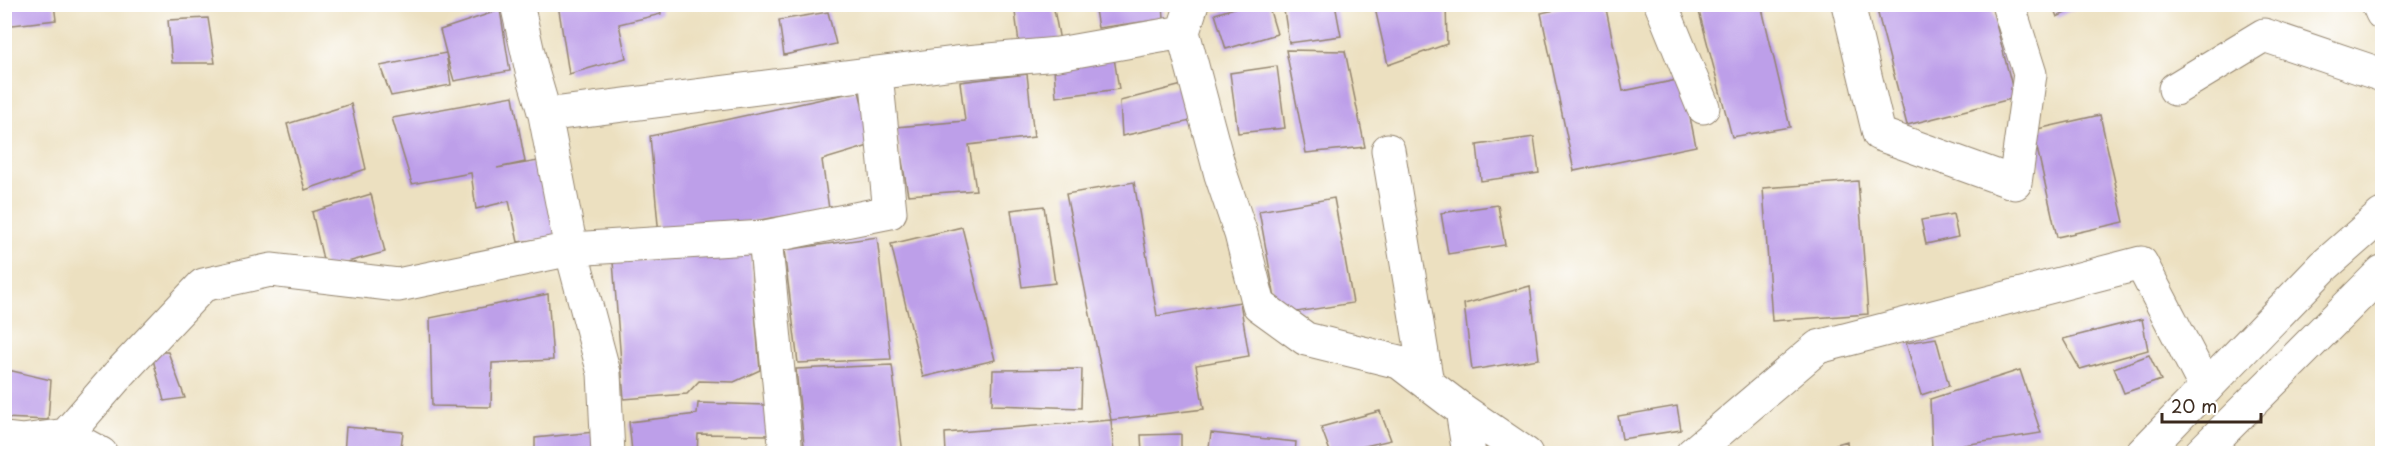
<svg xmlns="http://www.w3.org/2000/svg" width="2387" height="458" viewBox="0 0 2387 458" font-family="'Playpen Sans',sans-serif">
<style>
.building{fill:#bd9fe9}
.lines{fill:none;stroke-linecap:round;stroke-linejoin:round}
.minor-casing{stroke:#94856f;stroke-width:35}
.major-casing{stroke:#94856f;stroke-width:35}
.minor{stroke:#fff;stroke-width:33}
.major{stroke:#fff;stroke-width:33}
</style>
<rect width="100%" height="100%" fill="#fff"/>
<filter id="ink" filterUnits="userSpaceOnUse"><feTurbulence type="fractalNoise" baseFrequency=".0167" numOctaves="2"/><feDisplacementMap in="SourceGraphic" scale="12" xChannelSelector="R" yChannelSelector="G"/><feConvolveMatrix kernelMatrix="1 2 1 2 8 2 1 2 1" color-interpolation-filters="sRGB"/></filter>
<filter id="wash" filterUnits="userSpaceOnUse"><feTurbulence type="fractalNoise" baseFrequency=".008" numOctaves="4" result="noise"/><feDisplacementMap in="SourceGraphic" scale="24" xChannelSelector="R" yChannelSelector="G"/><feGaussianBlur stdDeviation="1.35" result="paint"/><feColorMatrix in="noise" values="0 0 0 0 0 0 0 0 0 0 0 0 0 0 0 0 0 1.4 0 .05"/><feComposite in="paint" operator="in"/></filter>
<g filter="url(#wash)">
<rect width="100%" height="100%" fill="#ece0c0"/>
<g id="blocks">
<path class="building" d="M 4,4 L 54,4 L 56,20 L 4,26 Z
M 558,4 L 660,4 L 661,14 L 619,24 L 626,58 L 569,74 Z
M 1014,4 L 1053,4 L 1060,41 L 1019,43 Z
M 1094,4 L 1163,4 L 1164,19 L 1098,28 Z
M 1247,4 L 1268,4 L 1277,34 L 1226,49 L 1215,14 Z
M 1283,4 L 1335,4 L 1341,36 L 1289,43 Z
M 1374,4 L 1446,4 L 1447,44 L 1388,65 Z
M 1581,4 L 1605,4 L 1623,91 L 1682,79 L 1696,146 L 1574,171 L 1541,13 Z
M 1697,4 L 1761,4 L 1790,127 L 1732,137 Z
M 1900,4 L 1991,4 L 2015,98 L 1907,125 L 1877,10 Z
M 2052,4 L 2085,4 L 2057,17 Z
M 500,10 L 510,71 L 454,81 L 446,53 L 451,85 L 391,96 L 380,66 L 446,53 L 440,30 Z
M 828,12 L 836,44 L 784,55 L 779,20 Z
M 208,18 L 215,63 L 172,63 L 168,20 Z
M 1286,50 L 1345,51 L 1365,147 L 1306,153 Z
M 1114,58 L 1119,89 L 1056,97 L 1054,68 Z
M 1277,66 L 1285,128 L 1238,133 L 1230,73 Z
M 1027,74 L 1034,137 L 969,145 L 976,190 L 908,195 L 896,127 L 965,121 L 960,82 Z
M 1190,83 L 1191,121 L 1122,136 L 1120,101 Z
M 859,91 L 872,145 L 822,160 L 829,209 L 659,236 L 650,136 Z
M 513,96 L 525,162 L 497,168 L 538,161 L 557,237 L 518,242 L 509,201 L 476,209 L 471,173 L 412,184 L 392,118 Z
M 351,104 L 366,169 L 305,190 L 287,124 Z
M 2100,115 L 2124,222 L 2057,237 L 2033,130 Z
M 1534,137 L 1539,173 L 1481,181 L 1477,145 Z
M 1858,181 L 1868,314 L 1772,321 L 1763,188 Z
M 1134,182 L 1157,316 L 1240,302 L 1249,356 L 1196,365 L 1204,409 L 1111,420 L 1066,194 Z
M 371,194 L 385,252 L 325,268 L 312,212 Z
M 1334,198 L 1353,303 L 1278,315 L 1259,211 Z
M 1498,205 L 1505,245 L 1448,254 L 1441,213 Z
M 1044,206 L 1055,283 L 1022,287 L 1011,210 Z
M 1953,214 L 1958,237 L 1926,244 L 1921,220 Z
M 962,227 L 995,360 L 923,377 L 891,244 Z
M 877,237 L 891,359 L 798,363 L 784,250 Z
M 750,251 L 760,370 L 734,382 L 699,381 L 687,394 L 624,399 L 613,262 Z
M 1530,286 L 1539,359 L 1472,370 L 1464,304 Z
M 548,294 L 553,360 L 492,363 L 491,407 L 432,406 L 430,318 Z
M 2142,319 L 2148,350 L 2080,369 L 2063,339 Z
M 1936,338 L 1949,386 L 1921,395 L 1906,343 Z
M 151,352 L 168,352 L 185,398 L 164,401 Z
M 2149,355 L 2161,380 L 2124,393 L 2114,368 Z
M 892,365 L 903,454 L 805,454 L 796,369 Z
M 4,369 L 51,380 L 48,420 L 4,418 Z
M 1082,369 L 1081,408 L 992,405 L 993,370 Z
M 2020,370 L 2041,433 L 1932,450 L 1930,399 Z
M 698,403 L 767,405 L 768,435 L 698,434 L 697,454 L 632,452 L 629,422 L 697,414 Z
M 1677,406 L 1681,430 L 1622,439 L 1618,416 Z
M 1380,411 L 1391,440 L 1331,454 L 1321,427 Z
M 1111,420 L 1114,454 L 946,454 L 945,433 Z
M 346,427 L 403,432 L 400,454 L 344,454 Z
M 594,432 L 596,454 L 535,454 L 535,438 Z
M 1211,433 L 1296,442 L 1295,454 L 1208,454 Z
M 1181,434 L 1181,454 L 1142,454 L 1141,435 Z
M 1847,441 L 1848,454 L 1806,454 L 1806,453 Z"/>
</g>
</g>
<g filter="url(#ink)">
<use href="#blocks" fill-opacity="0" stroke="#94856f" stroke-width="1.5"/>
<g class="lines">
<defs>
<path id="minor" d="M 517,4 L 532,71 L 545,115 L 571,249 L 604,373 L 608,454
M 1661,4 L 1703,107
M 1848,4 L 1879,134 L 2015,183 L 2030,74 L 2008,4
M 2378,4 L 2382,13
M 1183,32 L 1221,175 L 1241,234 L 1259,305 L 1306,339 L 1399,362 L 1462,410 L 1469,454
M 2175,89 L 2264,35 L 2382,75
M 545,115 L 955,63 L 1058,54 L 1183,32 L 1192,4
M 1388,150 L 1427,383
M 765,237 L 890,212 L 876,74
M 1462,410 L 1526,454
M 66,435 L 118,375 L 203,285 L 271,270 L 398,285 L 571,249 L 765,237 L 786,454
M 4,439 L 22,441 L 66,435 L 101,454
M 1692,454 L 1818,347 L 2141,263 L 2206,388"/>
<path id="major" d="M 2142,454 L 2324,266 L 2382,215
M 2200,454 L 2382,272"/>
</defs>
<use href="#minor" class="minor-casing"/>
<use href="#major" class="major-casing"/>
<use href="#minor" class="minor"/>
<use href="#major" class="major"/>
</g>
</g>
<rect width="2387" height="458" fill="none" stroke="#fff" stroke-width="24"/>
<path d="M2162 413v9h99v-9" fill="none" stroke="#3b2a1e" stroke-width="3"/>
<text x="2171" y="413" font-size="18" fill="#3b2a1e" stroke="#ffffff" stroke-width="4.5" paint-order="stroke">20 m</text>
</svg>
